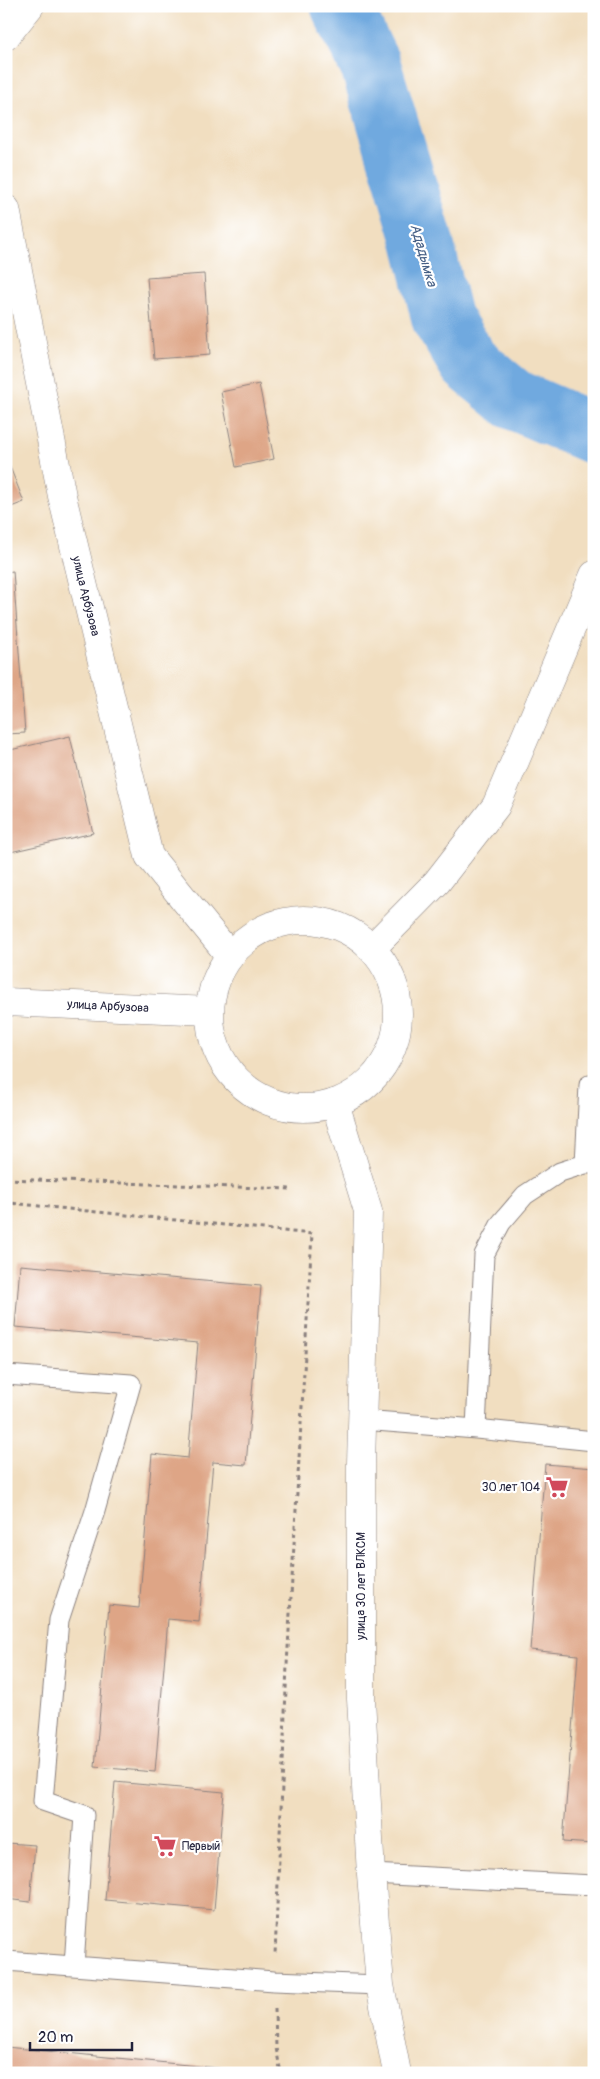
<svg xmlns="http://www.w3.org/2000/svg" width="600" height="2079" viewBox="0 0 600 2079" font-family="Pangolin,sans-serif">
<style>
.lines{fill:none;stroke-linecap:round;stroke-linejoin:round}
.river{stroke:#6fa9df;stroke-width:61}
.building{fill:#dea586}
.service-casing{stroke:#8a807e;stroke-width:21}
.pedestrian-casing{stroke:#8a807e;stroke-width:29}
.minor-casing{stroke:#8a807e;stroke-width:29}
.tertiary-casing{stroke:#8a807e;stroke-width:29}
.path{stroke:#8a807e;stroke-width:3;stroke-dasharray:4 4;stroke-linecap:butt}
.service{stroke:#fff;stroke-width:19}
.pedestrian{stroke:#fff;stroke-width:28}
.minor{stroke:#fff;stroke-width:28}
.tertiary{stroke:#fff;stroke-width:28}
.labels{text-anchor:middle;stroke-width:4.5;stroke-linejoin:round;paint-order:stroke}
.street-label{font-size:12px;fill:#22223b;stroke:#fff}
.poi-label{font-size:12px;fill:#22223b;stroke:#fff;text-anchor:end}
.water-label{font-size:14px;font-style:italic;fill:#455f85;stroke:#fff}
</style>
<rect width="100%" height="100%" fill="#fff"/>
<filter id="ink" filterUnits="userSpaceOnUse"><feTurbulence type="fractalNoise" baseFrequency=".02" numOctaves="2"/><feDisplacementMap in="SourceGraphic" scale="10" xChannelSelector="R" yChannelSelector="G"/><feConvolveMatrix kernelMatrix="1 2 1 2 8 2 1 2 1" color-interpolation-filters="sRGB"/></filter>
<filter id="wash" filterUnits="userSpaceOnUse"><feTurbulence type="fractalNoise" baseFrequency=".0096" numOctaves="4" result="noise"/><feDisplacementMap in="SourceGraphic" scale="20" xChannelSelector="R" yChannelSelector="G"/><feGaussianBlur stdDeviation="1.12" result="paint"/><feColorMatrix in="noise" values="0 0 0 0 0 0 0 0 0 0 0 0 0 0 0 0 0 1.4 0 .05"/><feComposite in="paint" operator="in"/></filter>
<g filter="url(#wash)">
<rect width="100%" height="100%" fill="#f1dec0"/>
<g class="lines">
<path class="river" d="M 341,6 L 371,67 L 422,238 L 442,319 L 469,363 L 513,399 L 594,434"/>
</g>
<g id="blocks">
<path class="building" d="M 204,274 L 210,355 L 154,359 L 147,278 Z
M 259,384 L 274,459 L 236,467 L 221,392 Z
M 6,457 L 24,502 L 6,509 Z
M 13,571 L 25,733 L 6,734 L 6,572 Z
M 70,736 L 93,833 L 6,853 L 6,751 Z
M 20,1265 L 261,1286 L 246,1465 L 213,1462 L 199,1622 L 168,1619 L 155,1772 L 95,1767 L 109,1605 L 139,1608 L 152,1454 L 188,1458 L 198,1343 L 15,1327 Z
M 545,1464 L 594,1468 L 594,1844 L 563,1842 L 578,1655 L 530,1650 Z
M 115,1782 L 224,1792 L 214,1910 L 105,1900 Z
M 6,1843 L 35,1845 L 30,1902 L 6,1899 Z
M 6,2047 L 248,2071 L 248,2073 L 6,2073 Z"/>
</g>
</g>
<g filter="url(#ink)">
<use href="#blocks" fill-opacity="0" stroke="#8a807e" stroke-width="1"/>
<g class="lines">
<defs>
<path id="service" d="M 585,1164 L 589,1085
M 6,1375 L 131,1384 L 95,1511 L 59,1620 L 43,1801 L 84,1815 L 74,1966
M 363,1420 L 476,1429 L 594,1441
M 476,1429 L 484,1255 L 501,1223 L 525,1195 L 560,1172 L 585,1164 L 594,1164
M 371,1874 L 594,1885
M 6,1961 L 274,1981 L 380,1985"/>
<path id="pedestrian" d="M 6,36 L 30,6"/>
<path id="minor" d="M 6,209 L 62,496 L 149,856 L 230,956
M 335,1103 L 368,1211 L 361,1464 L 361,1699 L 371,1874 L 380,1985 L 397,2073"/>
<path id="tertiary" d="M210 1014a94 94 0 1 1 188 0a94 94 0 1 1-188 0Z
M 372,948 L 437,882 L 496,806 L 594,575
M 6,1002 L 210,1011"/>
</defs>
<use href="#service" class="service-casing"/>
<use href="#pedestrian" class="pedestrian-casing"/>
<use href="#minor" class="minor-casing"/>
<use href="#tertiary" class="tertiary-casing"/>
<path class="path" d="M 6,1179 L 292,1189
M 6,1200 L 10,1203 L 312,1234 L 287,1665 L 275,1955
M 275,2009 L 276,2048 L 281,2073"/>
<use href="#service" class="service"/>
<use href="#pedestrian" class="pedestrian"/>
<use href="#minor" class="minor"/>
<use href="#tertiary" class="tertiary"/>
</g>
</g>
<defs>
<symbol id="supermarket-bare" viewBox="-9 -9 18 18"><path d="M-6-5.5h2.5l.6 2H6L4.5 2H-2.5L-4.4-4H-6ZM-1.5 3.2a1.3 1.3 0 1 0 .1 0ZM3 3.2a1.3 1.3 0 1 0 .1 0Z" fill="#d1495b" stroke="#fff" stroke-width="2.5" paint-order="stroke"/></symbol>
</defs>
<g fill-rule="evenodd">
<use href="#supermarket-bare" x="541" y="1471" width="32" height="32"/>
<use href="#supermarket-bare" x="149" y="1830" width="32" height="32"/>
</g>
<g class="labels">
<g class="street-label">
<text transform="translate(86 596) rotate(76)" y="4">улица Арбузова</text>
<text transform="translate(108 1006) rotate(3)" y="4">улица Арбузова</text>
<text transform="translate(361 1586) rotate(-90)" y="4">улица 30 лет ВЛКСМ</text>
</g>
<g class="poi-label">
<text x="540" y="1491">30 лет 104</text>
<text x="182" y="1850" text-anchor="start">Первый</text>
</g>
<g class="water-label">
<text transform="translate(424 255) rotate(74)" y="5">Ададымка</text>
</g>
</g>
<rect width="600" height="2079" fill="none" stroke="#fff" stroke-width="25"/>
<path d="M30 2042v8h102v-8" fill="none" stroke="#22223b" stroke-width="2.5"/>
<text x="38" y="2042" font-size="15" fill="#22223b" stroke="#ffffff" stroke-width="4" paint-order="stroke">20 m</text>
</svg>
